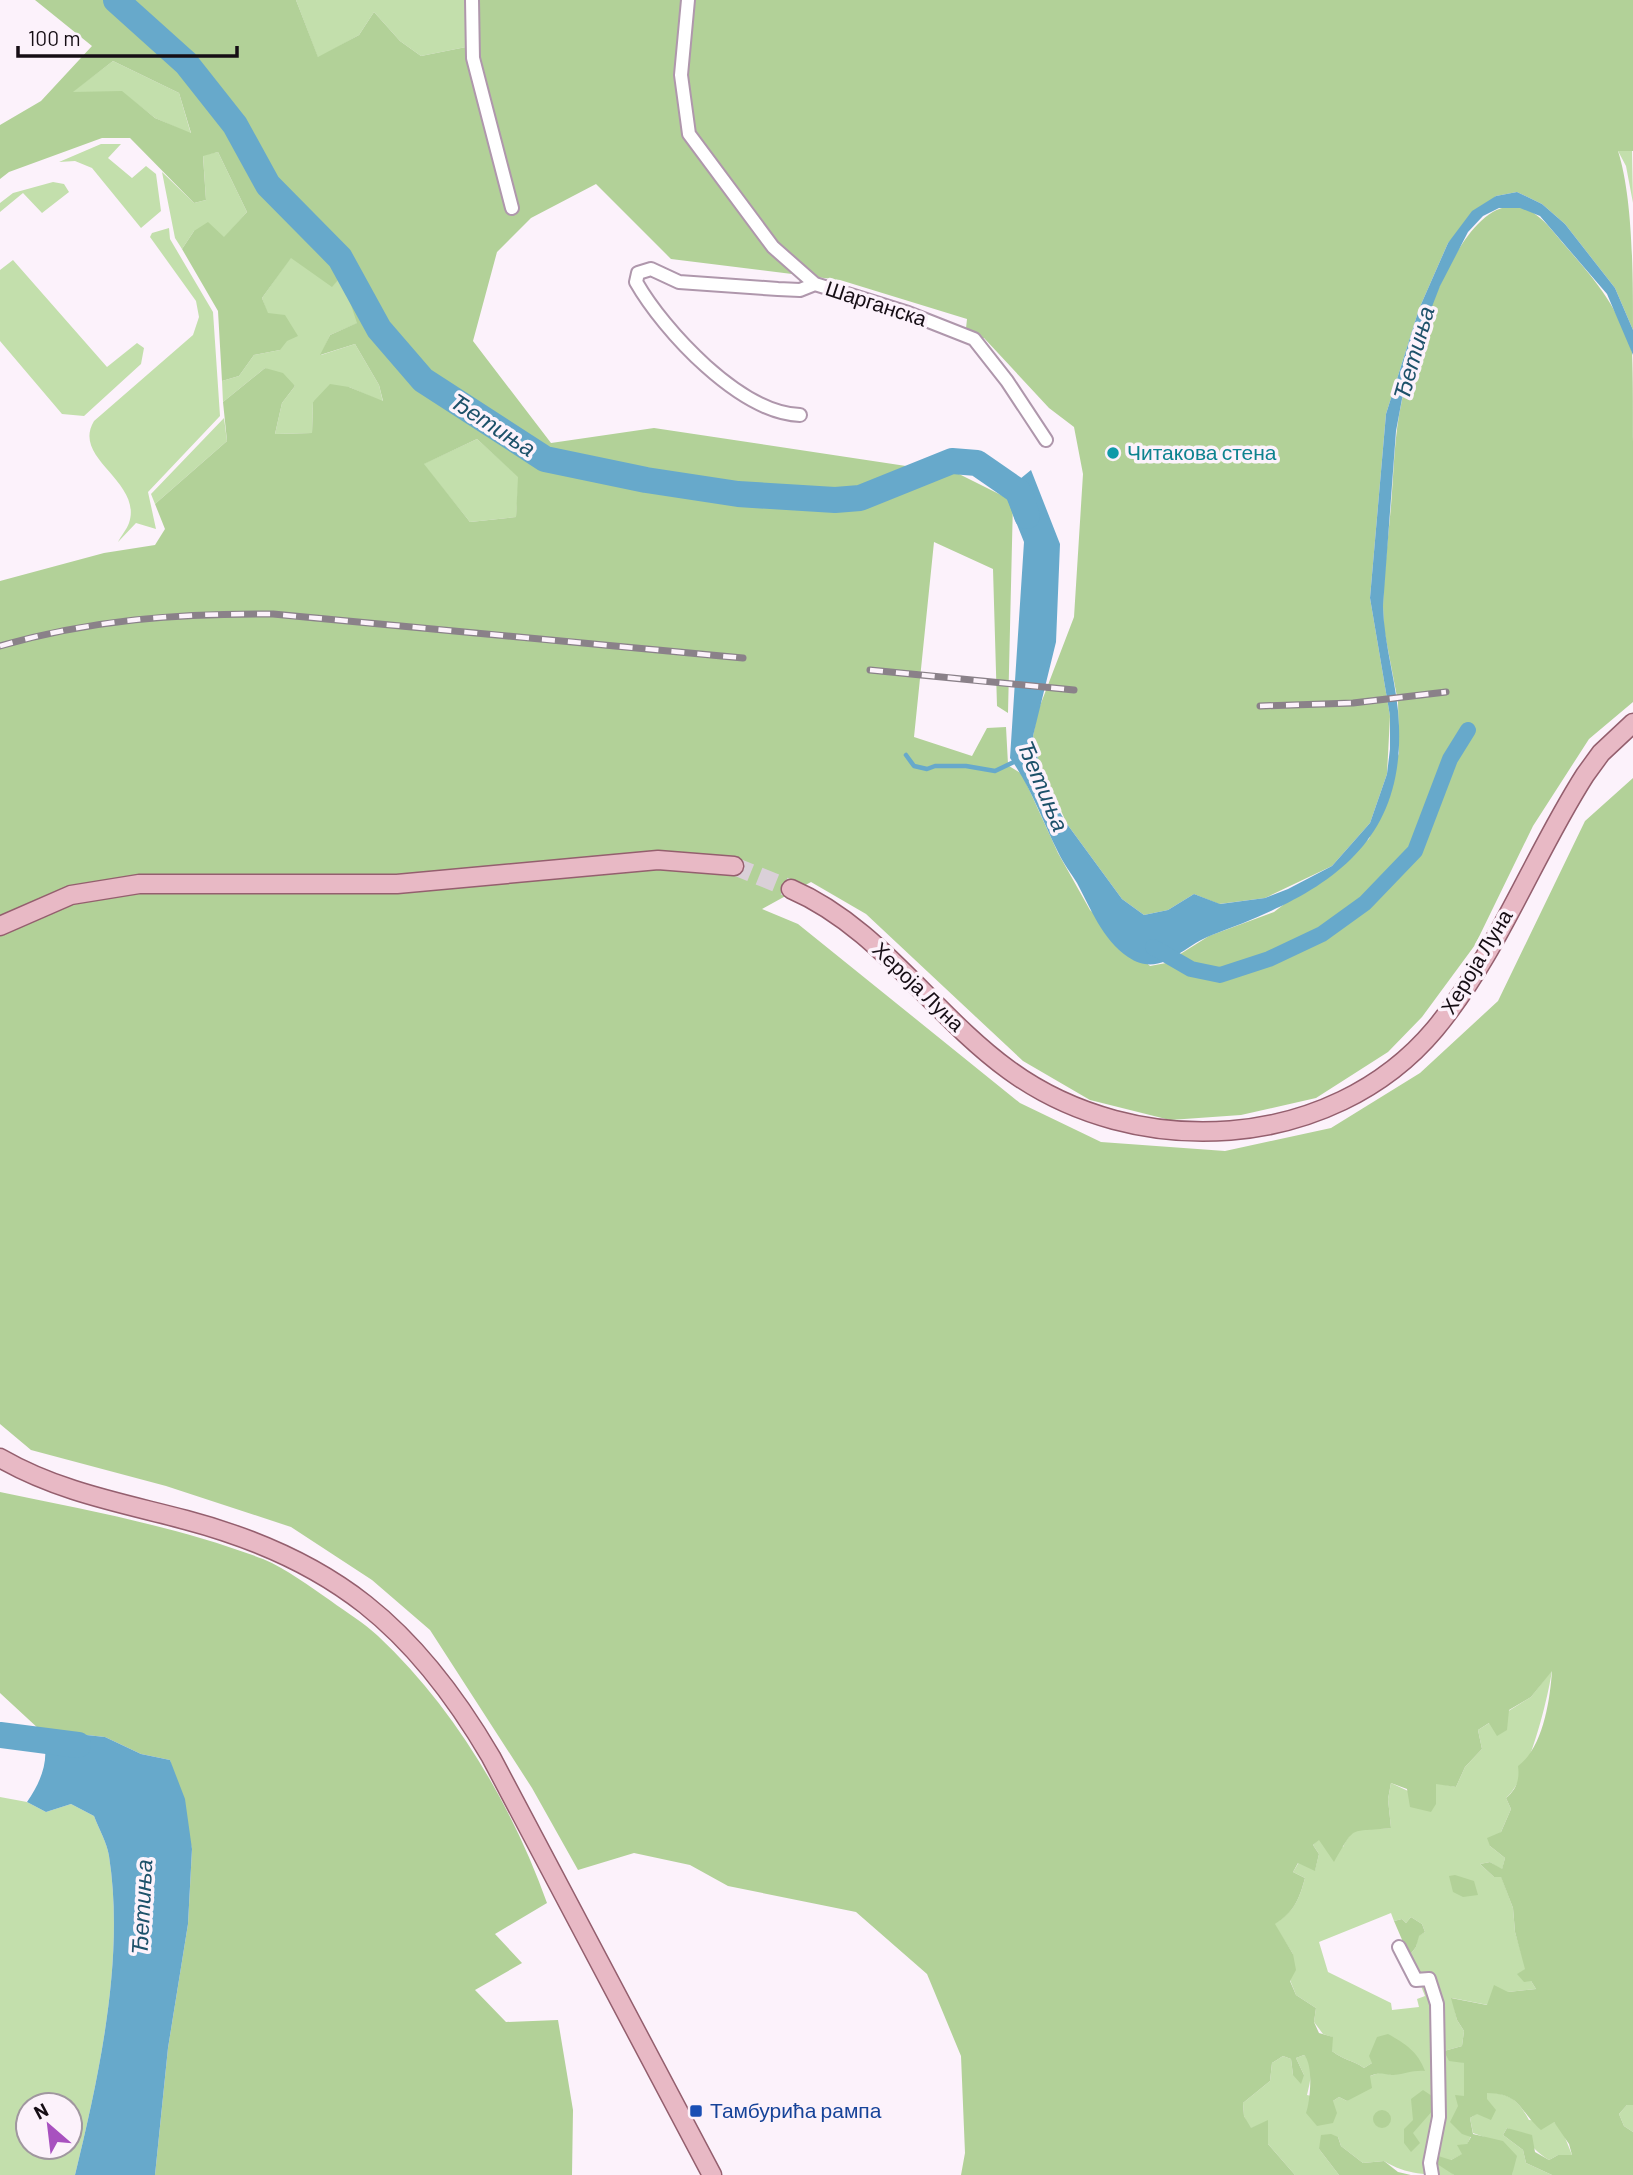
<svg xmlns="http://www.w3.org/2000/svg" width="1633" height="2175" viewBox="0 0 1633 2175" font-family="Barlow,sans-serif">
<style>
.green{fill:#c3dfac;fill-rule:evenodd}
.forest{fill:#b2d198;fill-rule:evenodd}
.water{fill:#67a9cb}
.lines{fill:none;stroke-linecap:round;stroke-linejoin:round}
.stream{stroke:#67a9cb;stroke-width:4.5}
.canal{stroke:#67a9cb;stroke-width:16}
.river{stroke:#67a9cb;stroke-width:26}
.primary-tunnel{stroke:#dad0d8;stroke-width:18;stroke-dasharray:18 9;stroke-linecap:butt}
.minor-casing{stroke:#af97ac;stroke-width:16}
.primary-casing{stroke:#945f6e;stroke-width:21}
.minor{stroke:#fff;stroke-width:12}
.primary{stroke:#e8b9c5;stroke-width:18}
.rail-casing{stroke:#8a8189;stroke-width:7}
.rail{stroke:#fcf2fb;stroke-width:4.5;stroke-dasharray:13;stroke-linecap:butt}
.culture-dot{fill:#0f9aa8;stroke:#fcf2fb;stroke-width:2.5}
.transit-dot{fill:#1a4fb4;stroke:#fcf2fb;stroke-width:2.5}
.labels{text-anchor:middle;stroke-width:7;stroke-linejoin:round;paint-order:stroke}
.street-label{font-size:21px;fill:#160e15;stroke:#fcf2fb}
.culture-label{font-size:21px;fill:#0d838f;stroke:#fcf2fb;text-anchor:start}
.transit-label{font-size:21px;fill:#164399;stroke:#fcf2fb;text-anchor:start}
.water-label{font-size:23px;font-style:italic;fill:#1d516a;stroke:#fcf2fb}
</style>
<rect width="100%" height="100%" fill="#fcf2fb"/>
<path class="green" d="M 296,0 L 467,0 L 471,46 L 421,56 L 400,41 L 374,12 L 359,35 L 318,58 Z
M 113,61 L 179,93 L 191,134 L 155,118 L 122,92 L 72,92 Z
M 101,144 L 121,144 L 108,158 L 132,178 L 146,166 L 156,174 L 161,211 L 141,228 L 92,168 L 75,161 L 59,162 Z
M 1618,151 L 1632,151 L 1633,203 L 1626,166 Z
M 218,152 L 247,212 L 224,238 L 194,231 L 182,249 L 175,238 L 162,172 L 194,203 L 206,200 L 203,155 Z
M 53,182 L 64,184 L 69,192 L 42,213 L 23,193 L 0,212 L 0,203 L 13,193 Z
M 169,228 L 170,239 L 213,312 L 220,416 L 148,492 L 156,529 L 136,523 L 118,542 C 121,536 127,529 129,523 C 143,481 71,459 94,421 L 193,335 L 199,317 L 196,301 L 150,237 L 152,233 Z
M 291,257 L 332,286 L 347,270 L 360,286 L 348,294 L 358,323 L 330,335 L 321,355 L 355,344 L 379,385 L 383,402 L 349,387 L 313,402 L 312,433 L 275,434 L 282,403 L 295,386 L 265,368 L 223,402 L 222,381 L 239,376 L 254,355 L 280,350 L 262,298 Z
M 13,260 L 107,367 L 137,343 L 144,348 L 141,364 L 84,416 L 62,414 L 0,341 L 0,270 Z
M 224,418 L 227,441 L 155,504 L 151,494 Z
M 477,439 L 519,477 L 516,517 L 470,522 L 423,464 Z
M 1552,1670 C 1548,1699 1528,1780 1506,1798 L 1511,1809 L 1501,1832 L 1490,1846 L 1505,1858 L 1502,1870 L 1490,1862 L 1480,1864 L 1494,1877 L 1501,1876 L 1513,1908 L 1515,1932 L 1526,1969 L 1518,1974 L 1531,1981 L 1536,1989 L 1508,1992 L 1488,2005 L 1452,1998 L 1457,2020 L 1464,2031 L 1462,2046 L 1444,2051 L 1464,2063 L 1464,2096 L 1471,2136 L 1463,2154 L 1451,2160 L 1445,2167 L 1454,2175 C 1428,2175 1406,2175 1384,2161 L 1363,2163 L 1341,2146 L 1338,2137 L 1319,2149 L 1339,2175 L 1295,2175 L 1268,2144 L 1268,2121 L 1250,2129 L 1244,2116 L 1243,2103 L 1270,2081 L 1272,2063 L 1283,2056 L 1291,2059 L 1293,2075 L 1304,2075 L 1296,2058 L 1304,2055 C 1315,2065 1310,2082 1307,2095 L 1333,2101 L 1339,2097 L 1347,2101 L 1370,2076 L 1382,2072 L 1392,2075 L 1414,2070 L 1372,2063 L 1364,2068 C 1353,2060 1343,2060 1332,2051 L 1332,2037 L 1323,2034 L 1314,2022 L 1316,2008 L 1296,1995 L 1290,1980 L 1293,1954 L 1274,1924 C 1294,1912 1299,1900 1305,1878 L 1293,1872 L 1299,1862 L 1315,1870 L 1319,1854 L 1313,1845 L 1319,1839 L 1343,1847 C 1355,1821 1366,1831 1391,1828 L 1388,1799 L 1391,1783 L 1436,1804 L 1436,1783 L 1456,1787 L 1465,1767 L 1482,1749 L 1478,1730 L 1531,1697 ZM 1391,1913 L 1394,1921 L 1402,1919 L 1406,1923 L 1411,1917 L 1422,1924 L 1425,1932 L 1418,1936 L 1416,1947 L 1409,1956 L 1425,1996 L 1417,1999 L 1419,2007 L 1392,2010 L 1391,2003 L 1328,1972 L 1319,1942 Z
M 0,1797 L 27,1802 L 46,1812 L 71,1804 L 94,1816 C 99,1829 107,1843 109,1856 C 125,1958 99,2076 75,2175 L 0,2175 ZM 28,2105 L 70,2105 L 70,2147 L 28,2147 Z
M 1487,2092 C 1511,2094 1518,2100 1529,2120 L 1554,2122 L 1562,2130 L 1572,2155 L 1558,2155 L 1549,2160 C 1530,2149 1529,2137 1507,2128 L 1503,2135 L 1523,2150 L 1526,2163 L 1552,2175 L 1512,2175 L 1513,2165 L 1484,2137 L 1473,2133 L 1470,2118 C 1479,2113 1487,2104 1487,2092 Z
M 1627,2105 L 1633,2105 L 1633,2132 L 1624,2126 L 1619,2114 Z"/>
<path class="forest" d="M 35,0 L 296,0 L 318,57 L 359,35 L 374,12 L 400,41 L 421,56 L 471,46 L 467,0 L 1633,0 L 1633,151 L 1618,151 C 1633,198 1633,276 1633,330 L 1615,288 L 1565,224 L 1542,204 L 1517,192 L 1496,196 L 1448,243 L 1419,309 L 1386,414 L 1370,598 L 1390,716 L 1387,774 L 1370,823 L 1332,866 L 1265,898 L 1219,904 L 1194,894 L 1168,910 L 1144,915 L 1122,899 L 1067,824 L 1038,760 L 1033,736 L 1038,711 L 1074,617 L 1083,474 L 1074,427 L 1049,408 L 984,338 L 965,338 L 967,319 L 840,280 L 671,259 L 596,184 L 531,218 L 497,252 L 473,341 L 551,443 L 654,428 L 959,474 L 1013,501 L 1008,713 L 997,706 L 993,569 L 934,542 L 914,737 L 972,756 L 987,728 L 1006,727 L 1008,764 L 1001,769 L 1009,766 L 1022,774 L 1058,853 L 1090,910 L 1150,966 L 1166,963 L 1209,936 L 1274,912 L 1369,839 L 1399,753 L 1398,702 L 1384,629 L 1383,606 C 1384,572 1388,539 1391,506 C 1394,471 1394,435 1402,400 C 1413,350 1474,137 1551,229 C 1586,271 1615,297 1632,352 C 1633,374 1633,417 1633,442 C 1633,529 1633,615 1633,702 L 1589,739 L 1533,826 L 1475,945 L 1422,1017 L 1388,1052 L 1316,1098 L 1241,1115 L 1170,1120 L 1090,1100 L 1023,1061 L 866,914 L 811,882 L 762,909 L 798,924 L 1020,1103 L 1101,1142 L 1225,1151 L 1331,1128 L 1420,1073 L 1498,1001 L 1585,821 L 1633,778 L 1633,2105 L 1627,2105 L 1619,2114 L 1624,2126 L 1633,2132 L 1633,2175 L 1552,2175 L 1526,2163 L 1523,2150 L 1503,2135 L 1507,2128 L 1532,2135 L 1535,2152 L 1549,2160 L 1558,2155 L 1572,2155 L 1569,2144 L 1554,2122 L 1541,2130 C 1518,2110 1522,2094 1487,2093 L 1487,2099 L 1496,2110 L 1491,2120 L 1477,2114 L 1470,2118 L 1473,2134 L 1503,2141 L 1517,2156 L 1512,2175 L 1454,2175 L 1434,2162 L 1435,2155 L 1451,2160 L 1462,2154 L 1457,2145 L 1467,2144 L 1471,2137 L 1462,2134 L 1450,2122 L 1458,2106 L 1455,2095 L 1464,2096 L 1464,2063 L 1449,2061 L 1444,2051 L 1462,2046 L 1464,2031 L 1457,2020 L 1451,1998 L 1487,2005 L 1494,1985 L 1508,1992 L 1536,1989 L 1531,1981 L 1524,1982 L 1517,1974 L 1525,1969 L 1515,1932 L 1513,1908 L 1501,1877 L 1494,1877 L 1480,1864 L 1490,1862 L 1502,1869 L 1505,1858 L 1490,1846 L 1487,1838 L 1501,1832 L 1511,1809 L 1506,1798 C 1516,1790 1520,1780 1518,1766 C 1543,1748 1550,1700 1552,1671 L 1531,1697 L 1509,1710 L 1507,1730 L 1497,1736 L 1489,1723 L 1478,1730 L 1482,1749 L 1465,1767 L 1456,1787 L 1436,1784 L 1436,1804 L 1431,1812 L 1410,1807 L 1407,1789 L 1391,1783 L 1388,1799 L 1391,1828 C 1348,1833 1357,1823 1334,1862 L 1319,1840 L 1313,1845 L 1319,1854 L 1315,1871 L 1298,1863 L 1293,1872 L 1305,1878 C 1299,1900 1294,1912 1275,1924 L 1293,1954 L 1296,1970 L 1290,1981 L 1296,1995 L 1316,2008 L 1314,2022 L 1319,2033 L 1333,2037 L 1332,2051 C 1343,2060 1353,2060 1364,2068 L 1372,2063 L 1369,2056 L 1377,2037 L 1388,2034 C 1406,2044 1418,2052 1425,2071 C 1413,2070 1405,2074 1394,2075 C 1383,2075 1383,2071 1370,2076 L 1372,2088 L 1347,2101 L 1339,2097 L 1333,2101 L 1337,2113 L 1333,2123 L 1317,2126 L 1306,2113 C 1310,2102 1314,2065 1304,2055 L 1296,2058 L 1304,2075 L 1301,2084 L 1293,2075 L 1291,2059 L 1283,2056 L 1272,2063 L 1270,2081 L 1243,2103 L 1244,2116 L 1251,2128 L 1268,2120 L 1268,2144 L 1295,2175 L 961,2175 L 965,2153 L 961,2056 L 927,1974 L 856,1912 L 728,1886 L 690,1865 L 634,1853 L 578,1870 L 532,1788 L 430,1630 L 372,1580 L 291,1527 L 166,1486 L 31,1450 L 0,1424 L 0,581 L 104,553 L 155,545 L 165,529 L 155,504 L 227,441 L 223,402 L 265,368 L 283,373 L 295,386 L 282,403 L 275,434 L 312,433 L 313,402 L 330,384 L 349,387 L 383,401 L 379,385 L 355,344 L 320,355 L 330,335 L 357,323 L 347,293 L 360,286 L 347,270 L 332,287 L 291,258 L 262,298 L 268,313 L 285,315 L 298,336 L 287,341 L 280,350 L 254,355 L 239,376 L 222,381 L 218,311 L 182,249 L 194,231 L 208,222 L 224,237 L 247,212 L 218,152 L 203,156 L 206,200 L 194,203 L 130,138 L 102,138 L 9,172 L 0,179 L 0,125 L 41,101 L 92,46 ZM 113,61 L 179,93 L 191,133 L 155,118 L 122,91 L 73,92 ZM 477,439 L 518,477 L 516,517 L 470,522 L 424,464 Z
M 0,1492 C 87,1510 179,1527 263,1559 C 287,1569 309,1586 331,1601 C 346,1612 364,1623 378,1636 C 454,1707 512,1805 547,1903 L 495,1934 L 522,1963 L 475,1990 L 506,2022 L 558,2020 L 573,2110 L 572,2175 L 155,2175 L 168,2048 L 188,1924 L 192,1849 L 170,1760 L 141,1754 L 105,1737 L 40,1730 L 0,1693 Z
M 1455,1875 L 1474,1881 L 1478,1895 L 1463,1897 L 1453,1892 L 1449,1876 Z
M 1411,1917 L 1422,1924 L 1425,1932 L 1419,1936 L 1416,1947 L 1409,1956 L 1394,1921 L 1402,1919 L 1406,1923 Z
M 1423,2090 L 1432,2096 L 1434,2109 L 1413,2133 L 1420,2143 L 1411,2152 L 1404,2143 L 1404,2129 L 1413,2120 L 1411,2099 Z
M1373 2119a9 9 0 1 1 18 0a9 9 0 1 1-18 0Z
M 1331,2134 L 1338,2137 L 1341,2146 L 1363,2163 L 1384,2161 L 1398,2172 L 1411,2175 L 1339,2175 L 1319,2149 L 1321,2135 Z"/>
<path class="water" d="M 1517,192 L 1542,204 L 1565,224 L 1615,288 L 1633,330 L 1633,355 L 1607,294 L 1540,216 L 1520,208 L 1499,208 L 1483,216 L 1468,232 L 1440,286 L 1421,335 L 1402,399 L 1396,431 L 1383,606 C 1384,647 1398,686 1399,726 C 1404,854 1314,897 1212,935 C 1182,946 1161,979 1128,957 C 1102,939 1091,909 1077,883 C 1071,873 1063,863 1058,852 C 1042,820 1031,787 1010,758 L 1024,542 L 1004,492 L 1031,470 L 1060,544 L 1056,642 L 1033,736 L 1038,760 L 1053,801 L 1067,824 L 1122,899 L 1144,915 L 1168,910 L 1194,894 L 1220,904 L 1265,898 L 1288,889 L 1332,866 L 1370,823 L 1387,774 L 1390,749 L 1390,716 L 1370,598 L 1386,414 L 1419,309 L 1448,243 L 1472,211 L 1496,196 Z
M 40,1730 L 105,1737 L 141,1754 L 170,1760 L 185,1799 L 192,1849 L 188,1924 L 168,2048 L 155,2175 L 75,2175 C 99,2076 125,1958 109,1856 C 107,1843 99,1829 94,1816 L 71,1804 L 46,1812 L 27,1802 C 42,1780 52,1756 40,1730 Z"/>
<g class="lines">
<path class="stream" d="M 906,755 L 914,766 L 927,769 L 935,766 L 966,766 L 995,771 L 1018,760"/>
<path class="canal" d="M 1153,947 L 1191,969 L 1220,975 L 1269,959 L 1322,934 L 1365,903 L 1415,851 L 1450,759 L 1468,730"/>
<path class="river" d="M 116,0 L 186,63 L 235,125 L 268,185 L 340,258 L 379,329 L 423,380 L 545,459 L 646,480 L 738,494 L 835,500 L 860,498 L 952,461 L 977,463 L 1019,492 L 1027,516
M 0,1735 L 78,1745"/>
<path class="primary-tunnel" d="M 734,866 L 791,889"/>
<defs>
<path id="minor" d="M 472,0 L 473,58 L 512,208
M 688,0 L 681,75 L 689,134 L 773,247 L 815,284 L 908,313 L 974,339 L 1007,381 L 1046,440
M 800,415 C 740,413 664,331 636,282 L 638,273 L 651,269 L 679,282 L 778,289 L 800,290 L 815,284
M 1399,1947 L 1416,1980 L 1429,1979 L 1437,2004 L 1439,2117 L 1430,2163 L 1432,2175"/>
<path id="primary" d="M 791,889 C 879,927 932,1014 1009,1070 C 1135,1162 1331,1153 1435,1029 C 1498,953 1532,858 1585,775 L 1601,753 L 1633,723
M 0,926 L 71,895 L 139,884 L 397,884 L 658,860 L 734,866
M 0,1458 C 59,1492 122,1503 186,1520 C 333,1559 415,1627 491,1757 L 712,2175"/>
</defs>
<use href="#minor" class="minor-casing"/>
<use href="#primary" class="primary-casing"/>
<use href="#minor" class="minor"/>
<use href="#primary" class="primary"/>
<defs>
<path id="rail" d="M 0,646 C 90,620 179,613 273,614 L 743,658
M 870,670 L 1074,690
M 1260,706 L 1353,703 L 1446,692"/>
</defs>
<use href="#rail" class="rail-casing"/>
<use href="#rail" class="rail"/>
</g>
<circle class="culture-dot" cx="1113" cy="453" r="7"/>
<rect class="transit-dot" x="689" y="2104" width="14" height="14" rx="3.5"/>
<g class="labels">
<g class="street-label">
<text transform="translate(876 304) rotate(18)" y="7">Шарганска</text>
<text transform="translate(1477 962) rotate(-59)" y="7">Хероја Луна</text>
<text transform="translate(918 987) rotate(44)" y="7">Хероја Луна</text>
</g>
<g class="culture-label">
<text x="1127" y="460">Читакова стена</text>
</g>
<g class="transit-label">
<text x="710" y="2118">Тамбурића рампа</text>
</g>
<g class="water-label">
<text transform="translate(1414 353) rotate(-74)" y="8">Ђетиња</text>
<text transform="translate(493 425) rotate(33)" y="8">Ђетиња</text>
<text transform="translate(1043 786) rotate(67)" y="8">Ђетиња</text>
<text transform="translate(142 1907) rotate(-87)" y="8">Ђетиња</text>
</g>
</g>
<g transform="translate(49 2126) rotate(332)"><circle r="33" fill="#fcf2fb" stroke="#a0979f" stroke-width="2"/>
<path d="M0-5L12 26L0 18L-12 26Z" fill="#a851bf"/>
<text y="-10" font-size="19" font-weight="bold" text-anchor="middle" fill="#160e15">N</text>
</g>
<path d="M18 46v10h219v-10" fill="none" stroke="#160e15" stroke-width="3.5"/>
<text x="28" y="46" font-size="21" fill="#160e15" stroke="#fcf2fb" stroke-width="5" paint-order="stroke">100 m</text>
</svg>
